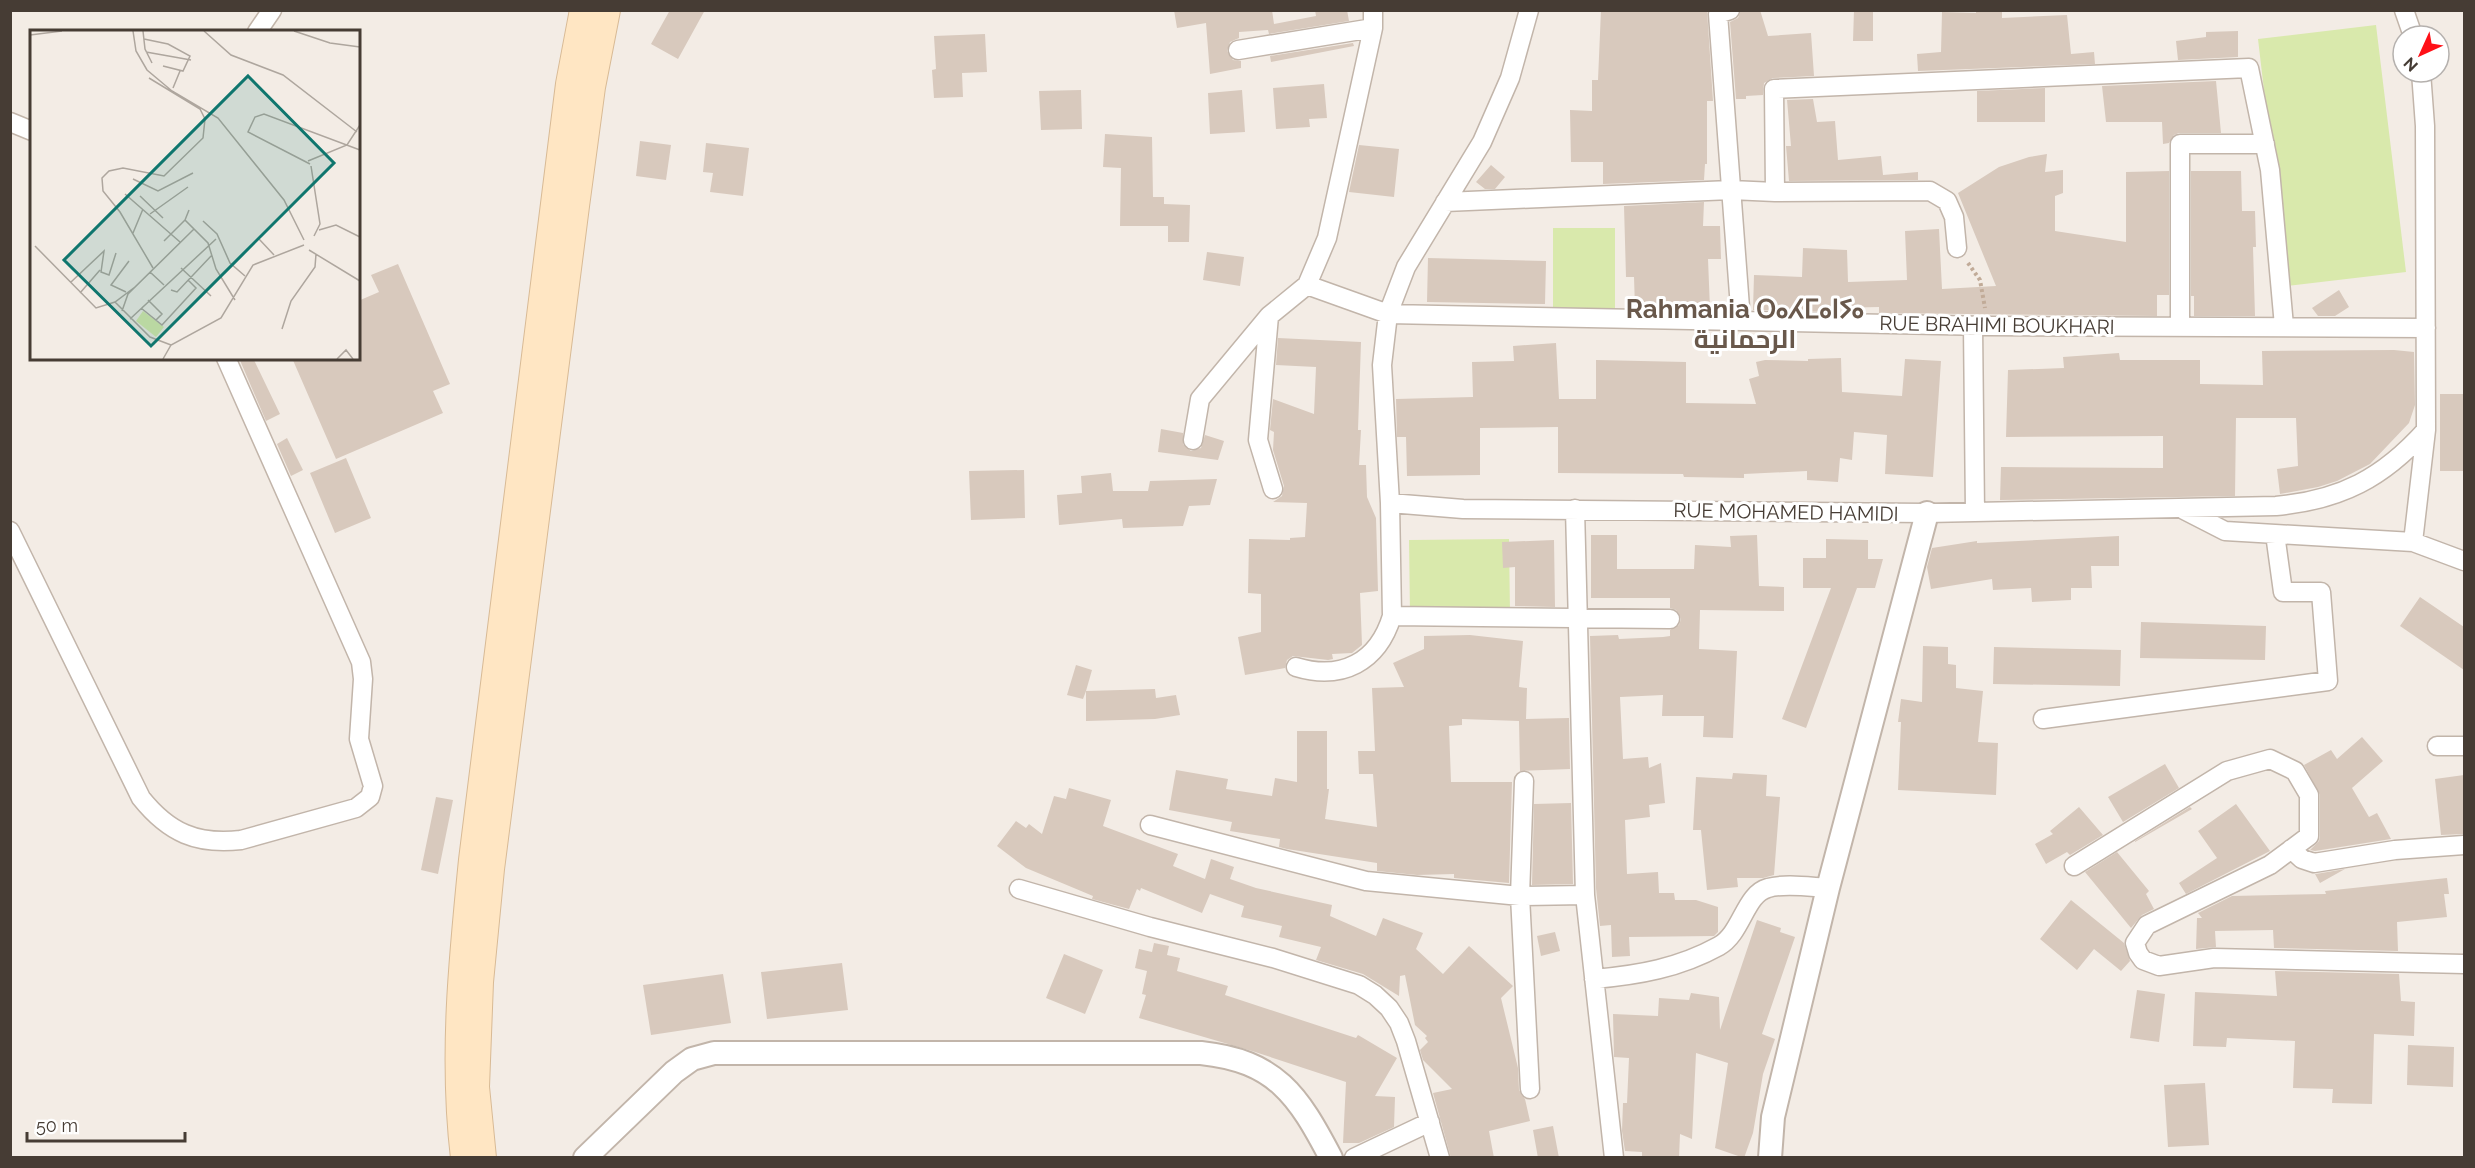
<svg xmlns="http://www.w3.org/2000/svg" width="2475" height="1168" viewBox="0 0 2475 1168" font-family="Raleway,Cairo,'Noto Sans Tifinagh',sans-serif">
<style>
.green{fill:#d9e9ac}
.building{fill:#d8c9bd}
.lines{fill:none;stroke-linecap:round;stroke-linejoin:round}
.minor-casing{stroke:#c2b5aa;stroke-width:21}
.tertiary-casing{stroke:#c2b5aa;stroke-width:26}
.secondary-casing{stroke:#d8ba95;stroke-width:28}
.path{stroke:#c1ab98;stroke-width:4;stroke-dasharray:3 3;stroke-linecap:butt}
.minor{stroke:#fff;stroke-width:18}
.tertiary{stroke:#fff;stroke-width:22}
.secondary{stroke:#ffe6c3;stroke-width:26}
.labels{text-anchor:middle;stroke-width:6;stroke-linejoin:round;paint-order:stroke}
.street-label{font-size:20px;fill:#463c34;stroke:#fff}
.district-label{font-size:26px;font-weight:bold;fill:#69584b;stroke:#fff}
.inset-road{fill:none;stroke:#aea69e;stroke-width:1.5}
.view{fill:#0f766e;fill-opacity:0.15;stroke:#0f766e;stroke-width:3}
.inset-edge{fill:none;stroke:#463c34;stroke-width:3}
</style>
<rect width="100%" height="100%" fill="#f3ece5"/>
<path class="green" d="M 2376,25 L 2406,272 L 2287,286 L 2258,39 Z
M 1553,228 L 1615,228 L 1615,310 L 1553,310 Z
M 1509,539 L 1510,614 L 1410,614 L 1409,540 Z"/>
<path class="building" d="M 670,10 L 705,10 L 678,59 L 651,44 Z
M 1174,10 L 1272,10 L 1274,24 L 1316,16 L 1315,10 L 1347,10 L 1349,21 L 1269,34 L 1268,30 L 1239,32 L 1239,38 L 1230,42 L 1227,51 L 1233,60 L 1241,61 L 1241,68 L 1210,74 L 1206,23 L 1177,28 Z
M 1601,10 L 1707,10 L 1713,101 L 1707,101 L 1707,164 L 1705,164 L 1704,180 L 1603,184 L 1603,162 L 1571,162 L 1570,110 L 1592,111 L 1592,80 L 1598,80 Z
M 1741,10 L 1760,10 L 1768,36 L 1811,33 L 1814,76 L 1773,78 L 1764,83 L 1763,95 L 1746,96 L 1746,99 L 1736,99 L 1730,22 L 1738,18 Z
M 1854,10 L 1873,10 L 1873,41 L 1853,41 Z
M 1976,10 L 2002,10 L 2002,18 L 2067,15 L 2071,54 L 2094,52 L 2095,64 L 1918,71 L 1917,54 L 1941,52 L 1942,12 L 1976,13 Z
M 2238,31 L 2238,57 L 2178,60 L 2176,41 L 2206,37 L 2206,32 Z
M 985,34 L 987,72 L 962,73 L 963,97 L 934,98 L 932,70 L 936,69 L 934,36 Z
M 1353,43 L 1354,46 L 1271,62 L 1270,56 Z
M 2216,81 L 2221,133 L 2179,133 L 2174,135 L 2169,143 L 2163,144 L 2162,122 L 2106,122 L 2102,86 Z
M 1324,84 L 1327,118 L 1309,119 L 1310,127 L 1276,129 L 1273,88 Z
M 2045,88 L 2045,122 L 1977,122 L 1977,91 Z
M 1081,90 L 1082,129 L 1041,130 L 1039,91 Z
M 1242,90 L 1245,132 L 1210,134 L 1208,93 Z
M 1813,99 L 1817,122 L 1835,121 L 1838,160 L 1881,156 L 1883,175 L 1918,172 L 1918,180 L 1789,181 L 1786,146 L 1791,146 L 1787,100 Z
M 1105,134 L 1152,137 L 1153,197 L 1164,197 L 1164,204 L 1190,205 L 1189,242 L 1168,242 L 1168,226 L 1120,226 L 1121,168 L 1103,167 Z
M 640,141 L 671,145 L 666,180 L 636,176 Z
M 706,143 L 749,148 L 743,196 L 710,192 L 713,173 L 703,172 Z
M 1359,145 L 1399,149 L 1394,197 L 1349,192 Z
M 2047,154 L 2045,172 L 2063,170 L 2063,193 L 2055,196 L 2055,231 L 2126,242 L 2126,172 L 2169,171 L 2169,295 L 2157,295 L 2157,316 L 1879,313 L 1879,307 L 1832,308 L 1832,312 L 1753,310 L 1754,275 L 1802,277 L 1803,248 L 1847,250 L 1848,282 L 1907,280 L 1905,231 L 1939,229 L 1942,289 L 1996,286 L 1958,193 L 1999,167 L 2029,157 Z
M 1491,165 L 1505,177 L 1495,189 L 1485,189 L 1476,182 Z
M 2191,171 L 2241,171 L 2242,211 L 2255,211 L 2256,247 L 2253,247 L 2255,316 L 2194,316 L 2194,296 L 2191,296 Z
M 1704,202 L 1703,226 L 1720,226 L 1721,259 L 1708,259 L 1710,309 L 1635,308 L 1634,277 L 1626,277 L 1624,206 Z
M 1207,252 L 1244,257 L 1240,286 L 1203,280 Z
M 1428,258 L 1546,261 L 1545,304 L 1427,302 Z
M 398,264 L 450,384 L 433,391 L 443,413 L 336,459 L 292,358 L 358,358 L 358,301 L 379,292 L 371,275 Z
M 2339,290 L 2349,307 L 2335,316 L 2318,316 L 2312,308 Z
M 1278,338 L 1361,342 L 1358,430 L 1361,430 L 1359,465 L 1366,465 L 1367,497 L 1376,518 L 1378,591 L 1360,593 L 1362,645 L 1352,653 L 1332,654 L 1333,659 L 1328,660 L 1293,656 L 1287,660 L 1285,668 L 1245,675 L 1238,637 L 1261,632 L 1261,594 L 1248,593 L 1249,539 L 1290,540 L 1290,538 L 1305,537 L 1307,503 L 1273,502 L 1282,496 L 1284,486 L 1273,450 L 1274,432 L 1270,430 L 1273,399 L 1314,414 L 1316,367 L 1276,365 Z
M 1556,343 L 1559,399 L 1596,399 L 1596,360 L 1686,362 L 1686,403 L 1756,404 L 1749,379 L 1759,376 L 1756,362 L 1765,360 L 1808,361 L 1808,359 L 1841,358 L 1842,392 L 1902,396 L 1905,359 L 1941,361 L 1933,477 L 1885,474 L 1887,435 L 1854,432 L 1852,460 L 1840,458 L 1838,482 L 1807,480 L 1807,471 L 1744,474 L 1744,478 L 1684,477 L 1683,474 L 1558,473 L 1558,427 L 1480,428 L 1480,475 L 1407,476 L 1406,437 L 1397,437 L 1396,399 L 1473,397 L 1472,362 L 1514,361 L 1513,346 Z
M 2394,350 L 2414,352 L 2415,405 L 2409,423 L 2370,464 L 2337,481 L 2318,487 L 2280,494 L 2277,469 L 2298,466 L 2296,418 L 2236,418 L 2235,496 L 2000,500 L 2001,467 L 2163,468 L 2163,436 L 2006,437 L 2008,370 L 2064,368 L 2063,357 L 2119,353 L 2120,360 L 2200,360 L 2200,384 L 2263,385 L 2262,351 Z
M 239,358 L 253,358 L 280,414 L 266,421 Z
M 2440,394 L 2464,394 L 2464,471 L 2440,471 Z
M 1161,429 L 1183,433 L 1183,444 L 1191,451 L 1201,448 L 1205,435 L 1224,441 L 1218,460 L 1158,452 Z
M 287,438 L 303,470 L 291,476 L 277,444 Z
M 346,458 L 371,518 L 335,533 L 310,473 Z
M 1024,470 L 1025,518 L 971,520 L 969,471 Z
M 1111,473 L 1113,491 L 1148,491 L 1150,481 L 1217,479 L 1210,505 L 1189,506 L 1183,526 L 1123,528 L 1122,519 L 1059,525 L 1057,495 L 1082,493 L 1081,476 Z
M 1591,535 L 1617,535 L 1617,569 L 1694,569 L 1695,545 L 1731,547 L 1730,536 L 1757,535 L 1759,586 L 1784,587 L 1784,611 L 1700,610 L 1699,649 L 1737,651 L 1733,738 L 1703,737 L 1704,716 L 1662,716 L 1663,695 L 1620,697 L 1623,759 L 1648,757 L 1649,768 L 1661,763 L 1665,803 L 1649,805 L 1650,817 L 1625,820 L 1627,874 L 1658,872 L 1659,893 L 1674,893 L 1675,900 L 1696,900 L 1718,907 L 1718,932 L 1714,936 L 1629,937 L 1630,956 L 1612,957 L 1611,925 L 1600,926 L 1596,888 L 1590,636 L 1618,635 L 1619,639 L 1663,637 L 1670,636 L 1670,630 L 1679,625 L 1681,619 L 1676,610 L 1670,608 L 1670,598 L 1591,598 Z
M 2119,536 L 2119,566 L 2091,566 L 2092,588 L 2071,588 L 2071,600 L 2032,602 L 2031,588 L 1993,590 L 1992,579 L 1931,589 L 1927,567 L 1932,548 L 1977,541 L 1977,543 Z
M 1826,539 L 1868,540 L 1868,559 L 1883,559 L 1875,588 L 1857,588 L 1806,728 L 1782,719 L 1831,588 L 1803,588 L 1803,558 L 1826,558 Z
M 1554,540 L 1555,607 L 1515,606 L 1515,567 L 1503,568 L 1502,542 Z
M 2420,597 L 2464,627 L 2464,670 L 2400,626 Z
M 2141,622 L 2266,626 L 2265,660 L 2140,658 Z
M 1470,635 L 1523,641 L 1519,687 L 1527,688 L 1526,719 L 1569,718 L 1570,769 L 1520,771 L 1519,721 L 1462,719 L 1462,725 L 1449,726 L 1451,782 L 1512,782 L 1509,883 L 1454,878 L 1454,874 L 1417,875 L 1377,871 L 1377,863 L 1287,849 L 1279,847 L 1280,839 L 1230,831 L 1232,822 L 1169,810 L 1176,770 L 1228,779 L 1226,789 L 1272,796 L 1275,778 L 1297,782 L 1297,731 L 1327,731 L 1327,789 L 1329,789 L 1325,819 L 1377,827 L 1373,774 L 1359,774 L 1358,751 L 1375,751 L 1372,688 L 1404,687 L 1393,663 L 1424,649 L 1424,636 Z
M 1923,646 L 1948,647 L 1948,664 L 1956,665 L 1956,688 L 1983,691 L 1978,742 L 1998,743 L 1996,795 L 1898,790 L 1901,722 L 1898,722 L 1901,699 L 1922,702 Z
M 1994,647 L 2121,650 L 2120,686 L 1993,684 Z
M 1076,665 L 1092,670 L 1086,691 L 1155,689 L 1156,698 L 1176,695 L 1180,715 L 1155,719 L 1086,721 L 1086,691 L 1083,699 L 1067,695 Z
M 2362,737 L 2383,761 L 2352,788 L 2369,817 L 2377,813 L 2391,839 L 2315,851 L 2310,850 L 2319,841 L 2320,837 L 2320,795 L 2304,765 L 2331,750 L 2337,759 Z
M 2165,764 L 2179,788 L 2123,822 L 2108,797 Z
M 1733,773 L 1767,775 L 1766,796 L 1780,797 L 1774,875 L 1763,878 L 1737,878 L 1738,887 L 1707,890 L 1701,830 L 1693,830 L 1696,777 L 1732,779 Z
M 2464,775 L 2464,834 L 2441,835 L 2435,779 Z
M 1069,788 L 1111,800 L 1103,826 L 1178,854 L 1173,866 L 1205,879 L 1211,859 L 1234,867 L 1230,879 L 1256,888 L 1332,905 L 1330,916 L 1376,936 L 1383,918 L 1423,933 L 1416,949 L 1443,974 L 1469,946 L 1513,986 L 1501,998 L 1518,1068 L 1519,1090 L 1525,1099 L 1530,1121 L 1489,1131 L 1494,1158 L 1451,1158 L 1433,1093 L 1452,1089 L 1423,1060 L 1420,1050 L 1428,1042 L 1425,1038 L 1427,1036 L 1415,1025 L 1405,975 L 1400,976 L 1399,996 L 1363,974 L 1316,960 L 1321,947 L 1279,937 L 1282,926 L 1241,917 L 1244,906 L 1210,894 L 1202,913 L 1141,888 L 1140,891 L 1137,889 L 1129,909 L 1092,899 L 1093,896 L 1026,868 L 997,846 L 1016,821 L 1026,828 L 1029,824 L 1042,834 L 1054,796 L 1066,799 Z
M 436,797 L 453,800 L 438,874 L 421,870 Z
M 1571,803 L 1573,884 L 1532,885 L 1534,804 Z
M 2236,804 L 2270,851 L 2186,894 L 2179,883 L 2217,858 L 2198,831 Z
M 2079,807 L 2103,835 L 2070,855 L 2067,852 L 2046,864 L 2035,844 L 2053,834 L 2050,831 Z
M 2190,807 L 2192,809 L 2135,842 L 2135,841 Z
M 2117,852 L 2149,891 L 2146,894 L 2154,909 L 2142,915 L 2131,928 L 2085,872 Z
M 2345,869 L 2320,883 L 2315,874 L 2316,874 Z
M 2447,878 L 2449,894 L 2444,894 L 2447,917 L 2397,922 L 2398,951 L 2274,948 L 2273,930 L 2215,931 L 2216,947 L 2196,949 L 2197,918 L 2202,918 L 2198,913 L 2232,896 L 2326,894 L 2325,891 Z
M 2071,900 L 2124,943 L 2130,961 L 2121,971 L 2094,949 L 2077,970 L 2040,939 Z
M 1757,920 L 1781,928 L 1780,932 L 1795,937 L 1762,1034 L 1775,1039 L 1763,1074 L 1753,1133 L 1744,1158 L 1715,1148 L 1728,1063 L 1696,1053 L 1692,1139 L 1680,1134 L 1679,1158 L 1642,1158 L 1642,1152 L 1625,1151 L 1622,1131 L 1623,1103 L 1627,1103 L 1629,1058 L 1614,1057 L 1613,1014 L 1658,1016 L 1659,998 L 1689,1000 L 1691,993 L 1719,997 L 1720,1030 Z
M 1555,932 L 1560,951 L 1541,956 L 1537,936 Z
M 1154,943 L 1169,946 L 1167,955 L 1180,958 L 1177,971 L 1228,986 L 1225,995 L 1356,1038 L 1358,1035 L 1397,1058 L 1375,1096 L 1395,1097 L 1394,1127 L 1359,1143 L 1343,1143 L 1346,1082 L 1252,1051 L 1139,1018 L 1146,995 L 1142,994 L 1147,971 L 1135,968 L 1139,949 L 1152,952 Z
M 1064,954 L 1103,970 L 1085,1014 L 1046,998 Z
M 842,963 L 848,1010 L 767,1019 L 761,972 Z
M 2275,971 L 2399,974 L 2401,1001 L 2415,1002 L 2414,1036 L 2374,1034 L 2372,1104 L 2332,1103 L 2333,1089 L 2293,1088 L 2295,1041 L 2227,1038 L 2226,1047 L 2193,1046 L 2195,992 L 2277,996 Z
M 723,974 L 731,1023 L 651,1035 L 643,985 Z
M 2137,990 L 2165,994 L 2159,1042 L 2130,1038 Z
M 2408,1045 L 2454,1047 L 2453,1087 L 2407,1085 Z
M 2205,1083 L 2209,1145 L 2168,1147 L 2164,1085 Z
M 1553,1126 L 1559,1158 L 1538,1158 L 1533,1130 Z"/>
<g class="lines">
<defs>
<path id="minor" d="M 1730,10 L 1718,14 L 1741,321
M 2404,10 L 2413,36
M 257,32 L 272,10
M 1238,50 L 1373,28
M 10,122 L 32,131
M 1775,192 L 1774,89 L 2249,68 L 2270,170 L 2284,326
M 1445,202 L 1731,190 L 1775,192 L 1930,191 L 1947,201 L 1954,217 L 1957,248
M 1307,285 L 1388,314 L 1988,326 L 2426,328
M 1973,326 L 1975,512
M 2180,326 L 2180,144 L 2265,144
M 1193,440 L 1200,399 L 1269,316
M 1273,489 L 1258,440 L 1269,316 L 1307,285 L 1327,238 L 1373,28 L 1373,10
M 1390,503 L 1463,509 L 1927,513 L 2276,506 C 2341,500 2383,478 2426,430
M 1575,509 L 1585,895 L 1614,1158
M 2184,510 L 2225,531 L 2413,542 L 2464,561
M 10,531 L 141,798 C 169,833 197,845 241,840 L 356,808 L 370,797 L 373,786 L 359,739 L 363,679 L 361,662 L 226,358
M 2413,542 L 2426,430 L 2425,126 L 2421,72
M 1392,616 L 1670,619
M 1296,667 C 1342,681 1378,662 1392,616 L 1390,503 L 1382,365 L 1388,314 L 1406,267 L 1482,142 L 1510,78 L 1529,10
M 2043,719 L 2328,681 L 2321,592 L 2283,592 L 2275,534
M 2437,746 L 2464,746
M 1524,781 L 1520,896 L 1530,1089
M 1150,825 L 1366,881 L 1520,896 L 1585,895
M 2291,849 L 2302,859 L 2314,863 L 2395,850 L 2464,845
M 2074,866 L 2227,771 L 2270,759 L 2295,771 L 2309,795 L 2309,836 L 2270,865 L 2147,925 L 2135,943 L 2138,953 L 2143,960 L 2159,966 L 2214,958 L 2464,964
M 1019,889 L 1150,927 L 1273,958 L 1359,985 L 1375,995 L 1389,1008 L 1399,1023 L 1406,1041 L 1440,1158
M 1594,979 C 1639,975 1679,968 1719,946 C 1742,933 1745,894 1768,888 C 1785,883 1810,887 1828,888
M 1354,1158 L 1430,1122"/>
<path id="tertiary" d="M 585,1158 L 674,1072 L 692,1059 L 714,1053 L 1201,1053 C 1276,1061 1298,1095 1331,1158
M 1770,1158 L 1773,1117 L 1828,888 L 1927,513"/>
<path id="secondary" d="M 464,1158 C 452,1058 462,959 472,860 L 569,84 L 583,10
M 483,1158 L 476,1087 L 480,982 L 491,869 L 576,206 L 592,87 L 607,10"/>
</defs>
<use href="#minor" class="minor-casing"/>
<use href="#tertiary" class="tertiary-casing"/>
<use href="#secondary" class="secondary-casing"/>
<path class="path" d="M 1968,263 L 1980,280 L 1985,308"/>
<use href="#minor" class="minor"/>
<use href="#tertiary" class="tertiary"/>
<use href="#secondary" class="secondary"/>
</g>
<g class="labels">
<g class="street-label">
<text transform="translate(1997 325) rotate(1)" y="7">RUE BRAHIMI BOUKHARI</text>
<text transform="translate(1786 512) rotate(1)" y="7">RUE MOHAMED HAMIDI</text>
</g>
<g class="district-label">
<text x="1745" y="318">Rahmania ⵔⴰⵃⵎⴰⵏⵢⴰ<tspan x="1745" dy="30">الرحمانية</tspan></text>
</g>
</g>
<g transform="translate(30 30)">
<rect width="330" height="330" fill="#f3ece5"/>
<path d="M 113,281 L 134,297 L 126,307 L 106,291 Z" fill="#d9e9ac"/>
<path class="inset-road" d="M 103,1 L 106,21 L 117,40 L 142,61 L 188,88 L 254,170 L 274,210M 113,1 L 115,19 L 122,33M 174,1 L 201,25 L 253,45 L 327,102M 264,1 L 300,13 L 330,17M 0,5 L 32,1M 114,9 L 138,14 L 160,26 L 153,41 L 133,36M 116,22 L 161,30M 119,48 L 170,79 L 175,89 L 173,108 L 134,146 L 93,138 L 79,141 L 72,148 L 73,161 L 90,182 L 123,238M 143,58 L 150,41M 278,131 L 317,115 L 330,95M 280,134 L 218,102 L 225,87 L 234,84 L 330,120M 281,136 L 290,194 L 284,206M 103,149 L 128,161 L 163,143M 95,164 L 150,212M 110,166 L 133,188M 159,180 L 155,190 L 178,213 L 186,239 L 205,270M 120,184 L 158,157M 173,191 L 187,204 L 200,233 L 215,246M 289,200 L 306,195 L 330,207M 103,203 L 113,179M 229,209 L 244,225M 134,211 L 155,190M 5,216 L 66,278 L 85,272 L 105,257M 279,220 L 330,251M 151,238 L 181,266M 120,242 L 134,255M 41,252 L 74,221 L 71,242 L 79,245 L 86,223M 141,260 L 147,262 L 182,225M 96,262 L 81,255 L 99,231M 50,263 L 70,240M 118,270 L 132,284 L 126,290M 85,272 L 120,307 L 141,315M 111,278 L 132,295 L 166,258 L 158,250M 92,281 L 98,264 L 164,199M 100,289 L 186,209M 252,299 L 261,271 L 285,237 L 286,224M 133,329 L 141,315 L 191,288 L 223,235 L 274,215M 307,329 L 316,320 L 323,329"/>
<path class="view" d="M 218,46 L 304,133 L 121,316 L 34,230 Z"/>
<rect width="330" height="330" class="inset-edge"/>
</g>
<rect width="2475" height="1168" fill="none" stroke="#463c34" stroke-width="24"/>
<g transform="translate(2421 54) rotate(225)"><circle r="28" fill="#ffffff" stroke="#b5b1ae" stroke-width="1.5"/>
<path d="M0-4.5L10 22L0 15L-10 22Z" fill="#ff1017"/>
<text y="-9" font-size="16" font-weight="bold" text-anchor="middle" fill="#463c34">N</text>
</g>
<path d="M27 1132v9h158v-9" fill="none" stroke="#463c34" stroke-width="3"/>
<text x="36" y="1132" font-size="18" fill="#463c34" stroke="#ffffff" stroke-width="4.5" paint-order="stroke">50 m</text>
</svg>
